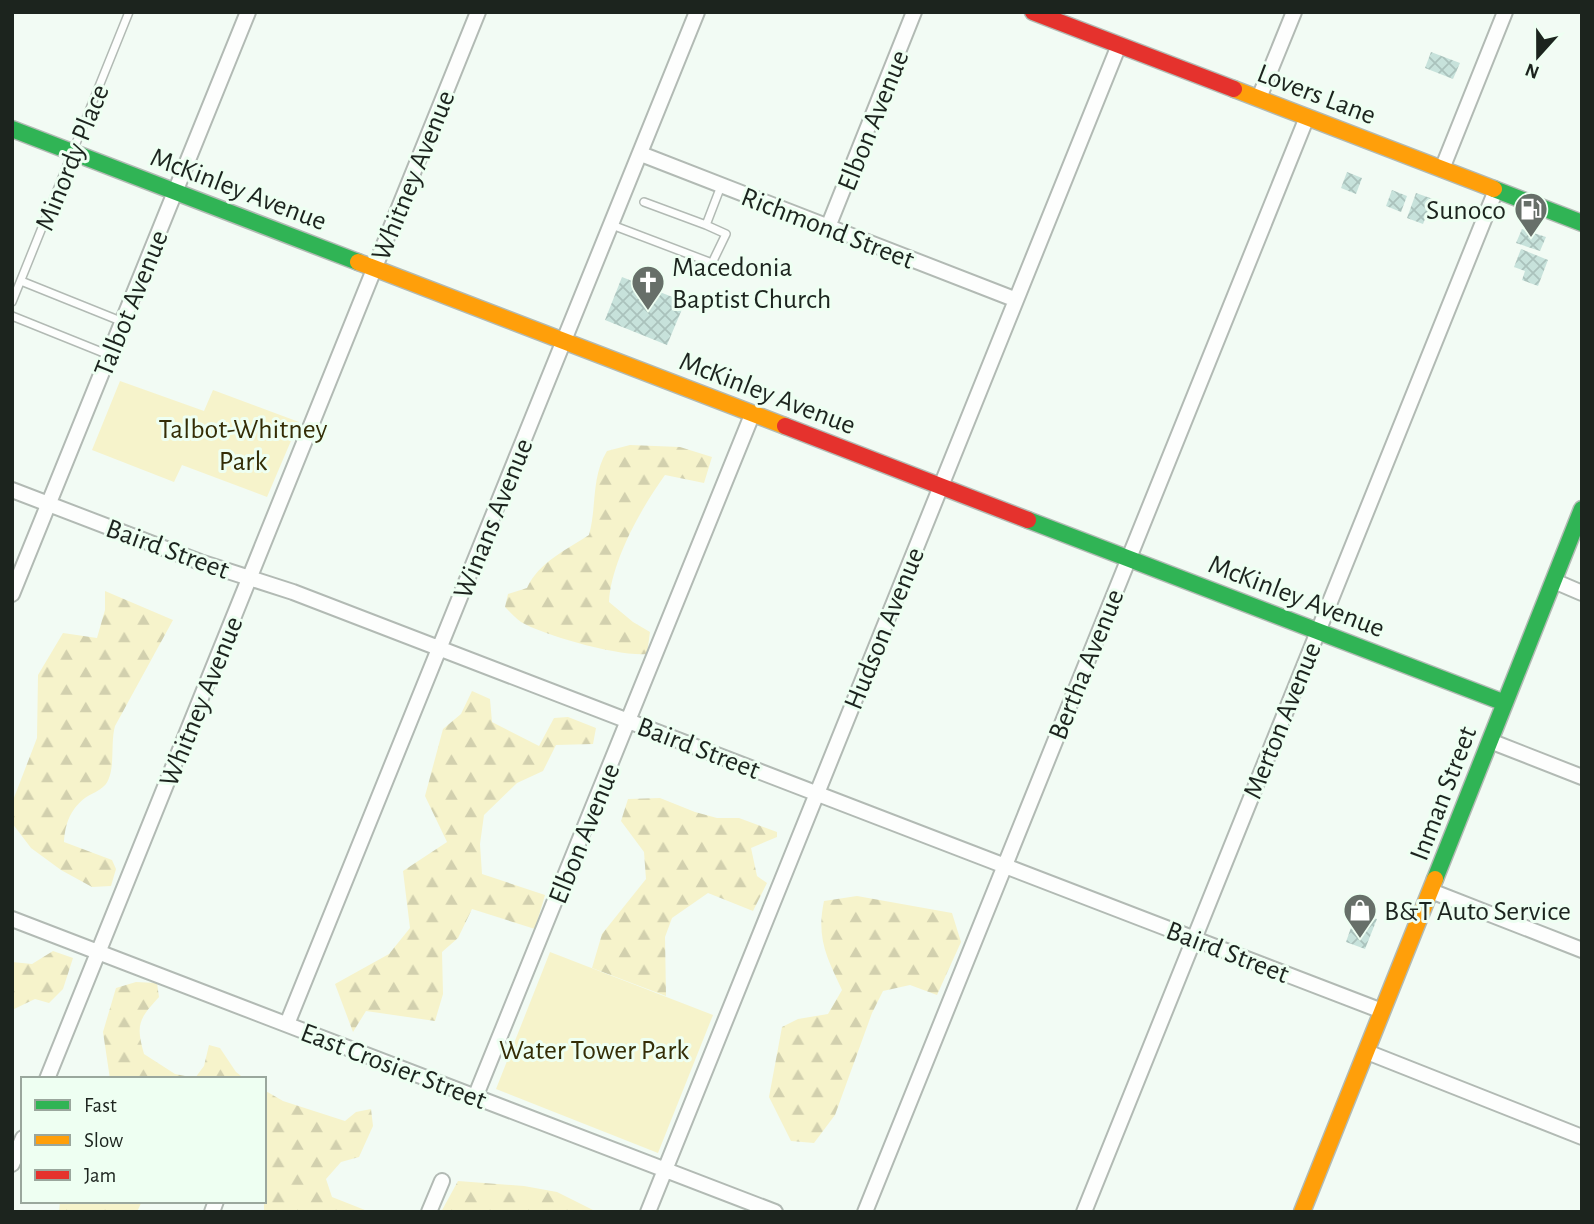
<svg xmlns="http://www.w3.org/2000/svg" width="1594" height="1224" viewBox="0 0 1594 1224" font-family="'Alegreya Sans',sans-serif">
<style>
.forest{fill:url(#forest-firs)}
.park{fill:#f6f3cb}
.building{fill:url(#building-cross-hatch)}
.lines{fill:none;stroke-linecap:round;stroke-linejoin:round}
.lane-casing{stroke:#b2bab4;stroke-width:10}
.street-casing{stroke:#b2bab4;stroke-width:18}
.fast-casing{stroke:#b2bab4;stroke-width:19}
.slow-casing{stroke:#b2bab4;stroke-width:19}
.jam-casing{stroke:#b2bab4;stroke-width:19}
.lane{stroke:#fdfefd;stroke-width:7}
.street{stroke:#fdfefd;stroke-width:14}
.fast{stroke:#30b455;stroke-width:16}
.slow{stroke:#ff9f0a;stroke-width:16}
.jam{stroke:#e5322d;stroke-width:16}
.labels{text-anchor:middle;stroke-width:6;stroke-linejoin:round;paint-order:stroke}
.street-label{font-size:28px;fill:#1c241e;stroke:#eefff2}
.poi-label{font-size:28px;fill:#1c241e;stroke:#eefff2;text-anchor:start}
.park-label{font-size:28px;fill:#342d06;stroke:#eefff2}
</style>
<defs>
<pattern id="forest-firs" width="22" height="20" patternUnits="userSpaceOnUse" patternTransform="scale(1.75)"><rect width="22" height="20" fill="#f6f3cb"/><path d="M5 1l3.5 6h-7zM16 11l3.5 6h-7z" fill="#d2d0ae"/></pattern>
<pattern id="building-cross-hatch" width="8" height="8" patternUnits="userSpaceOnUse" patternTransform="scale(1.75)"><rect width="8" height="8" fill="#c7e2db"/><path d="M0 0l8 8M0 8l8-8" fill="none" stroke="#aac2bc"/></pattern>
</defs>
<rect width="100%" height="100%" fill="#f2fbf4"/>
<path class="forest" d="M 630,445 L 680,447 L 712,457 L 704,483 L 665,475 C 641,508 611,562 609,602 L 633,622 L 650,632 L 647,654 C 621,657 545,636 521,622 C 515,618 510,612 505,607 L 508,594 L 527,588 C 539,562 566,550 589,535 C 597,506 591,477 607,451 Z
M 105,591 L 173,620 L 115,726 C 110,744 116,769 106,784 C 102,789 94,793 88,796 C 71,807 65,823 64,842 L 112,860 L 116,869 L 111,886 L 92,887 L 61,870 L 31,848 L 12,823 L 12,803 L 37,738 L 38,675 L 63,633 L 97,638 L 105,610 Z
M 472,691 L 490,699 L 492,722 L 539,746 L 554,718 L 568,717 L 596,728 L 593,744 L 556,745 L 543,771 L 517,783 L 484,815 L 480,844 L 482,874 L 545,895 L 535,929 L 472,909 L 458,938 L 442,952 L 443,994 L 435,1021 L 366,1011 L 353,1032 L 335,984 L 389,954 L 410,928 L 403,871 L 447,842 L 425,796 L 443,729 L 461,714 Z
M 660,798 L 695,812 L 717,818 L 739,818 L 777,832 L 777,837 L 751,848 L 757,876 L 767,883 L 753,911 L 708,893 L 672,918 L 665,937 L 666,996 L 592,968 L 602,934 L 646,879 L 644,852 L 621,821 L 628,799 Z
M 857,896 L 952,913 L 961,942 L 937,995 L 910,985 L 883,991 L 872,1013 L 835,1115 L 814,1143 L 791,1141 L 769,1097 L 782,1027 L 798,1019 L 828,1014 L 842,990 C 827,958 816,938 824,901 Z
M 53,951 L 73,958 L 63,989 L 49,1003 L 35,999 L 12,1010 L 12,962 L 32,964 Z
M 136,982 L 157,983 L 159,997 C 138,1020 136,1025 144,1054 L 175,1074 L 195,1078 L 204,1066 L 209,1045 L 220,1048 L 236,1072 L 245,1079 L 110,1079 L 103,1032 L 116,988 Z
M 264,1090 L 283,1101 L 345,1121 L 356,1112 L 371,1109 L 373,1126 L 359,1157 L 341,1162 L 326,1179 L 332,1197 L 370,1212 L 264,1212 Z
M 458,1181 L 524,1186 L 557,1192 L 597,1212 L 441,1212 Z
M 60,1201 L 142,1201 L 137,1212 L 59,1212 Z"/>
<path class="park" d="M 120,381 L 204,411 L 213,390 L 299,422 L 267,497 L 182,465 L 174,482 L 92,450 Z
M 550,952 L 713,1015 L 658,1153 L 496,1089 Z"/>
<path class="building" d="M 1431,52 L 1460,63 L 1453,79 L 1425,68 Z
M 1347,172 L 1362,178 L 1356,194 L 1341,188 Z
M 1392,190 L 1407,196 L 1401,212 L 1386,206 Z
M 1416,193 L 1433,199 L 1423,224 L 1407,218 Z
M 1522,229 L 1546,237 L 1540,251 L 1516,243 Z
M 1521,249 L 1548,260 L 1538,286 L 1522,280 L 1525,271 L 1514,267 Z
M 622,277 L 685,302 L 667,345 L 605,320 Z
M 1356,913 L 1377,919 L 1365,949 L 1346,942 Z"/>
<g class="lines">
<defs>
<path id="lane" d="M 644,202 L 706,225 L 721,186
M 612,225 L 712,263 L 726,234 L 706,225
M 21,281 L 123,322
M 12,302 L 129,12
M 12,316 L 109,355"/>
<path id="street" d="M 1259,98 L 1294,12
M 641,154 L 1014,299
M 1442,169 L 1505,12
M 828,227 L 914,12
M 12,490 L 200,562 L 293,592 L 1382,1011
M 1554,581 L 1582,593
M 12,594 L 248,12
M 1490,741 L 1582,777
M 1431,891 L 1582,950
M 12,919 L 775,1212
M 287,1024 L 697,12
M 1367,1052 L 1582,1137
M 47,1079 L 478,12
M 476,1095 L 752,415
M 12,1164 L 23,1138
M 212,1212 L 216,1201
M 429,1212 L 442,1181
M 648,1212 L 1119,45
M 865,1212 L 1307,117
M 1084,1212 L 1496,190"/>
<path id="fast" d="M 12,129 L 358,262
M 1494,189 L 1582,223
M 1028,520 L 1505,703
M 1435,879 L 1582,509"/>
<path id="slow" d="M 1234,89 L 1494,189
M 358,262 L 785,426
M 1302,1212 L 1435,879"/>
<path id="jam" d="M 1033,12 L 1234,89
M 785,426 L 1028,520"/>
</defs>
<use href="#lane" class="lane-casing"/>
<use href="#street" class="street-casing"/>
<use href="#fast" class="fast-casing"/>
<use href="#slow" class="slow-casing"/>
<use href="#jam" class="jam-casing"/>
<use href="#lane" class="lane"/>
<use href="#street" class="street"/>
<use href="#fast" class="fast"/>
<use href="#slow" class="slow"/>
<use href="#jam" class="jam"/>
</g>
<defs>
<symbol id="fuel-pin" viewBox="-11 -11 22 30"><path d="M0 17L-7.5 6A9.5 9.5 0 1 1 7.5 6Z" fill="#676f69" stroke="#eefff2"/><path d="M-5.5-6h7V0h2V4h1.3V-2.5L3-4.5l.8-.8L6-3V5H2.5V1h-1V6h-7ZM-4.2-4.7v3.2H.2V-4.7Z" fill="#fff"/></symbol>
<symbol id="church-pin" viewBox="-11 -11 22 30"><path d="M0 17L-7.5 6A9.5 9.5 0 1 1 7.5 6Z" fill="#676f69" stroke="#eefff2"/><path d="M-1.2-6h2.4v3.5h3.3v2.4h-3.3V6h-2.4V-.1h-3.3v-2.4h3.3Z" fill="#fff"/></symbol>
<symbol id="shop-pin" viewBox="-11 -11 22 30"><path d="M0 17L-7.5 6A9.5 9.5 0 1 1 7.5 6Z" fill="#676f69" stroke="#eefff2"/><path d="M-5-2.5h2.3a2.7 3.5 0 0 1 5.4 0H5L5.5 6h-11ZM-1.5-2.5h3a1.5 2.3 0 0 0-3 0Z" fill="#fff"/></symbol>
</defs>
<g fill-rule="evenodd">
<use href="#fuel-pin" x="1512" y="190" width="38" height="52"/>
<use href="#church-pin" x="629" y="263" width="38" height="52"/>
<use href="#shop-pin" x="1341" y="891" width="38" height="52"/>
</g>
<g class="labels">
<g class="street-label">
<text transform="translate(1317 93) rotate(21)" y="10">Lovers Lane</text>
<text transform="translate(872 120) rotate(-68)" y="10">Elbon Avenue</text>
<text transform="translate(71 157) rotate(-68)" y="10">Minordy Place</text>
<text transform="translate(412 175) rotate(-68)" y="10">Whitney Avenue</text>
<text transform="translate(239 188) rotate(21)" y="10">McKinley Avenue</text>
<text transform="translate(828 227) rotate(21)" y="10">Richmond Street</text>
<text transform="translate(130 303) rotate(-68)" y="10">Talbot Avenue</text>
<text transform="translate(768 392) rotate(21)" y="10">McKinley Avenue</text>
<text transform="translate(492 518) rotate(-68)" y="10">Winans Avenue</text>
<text transform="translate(168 548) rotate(20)" y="10">Baird Street</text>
<text transform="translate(1297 595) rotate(21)" y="10">McKinley Avenue</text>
<text transform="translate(883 628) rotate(-68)" y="10">Hudson Avenue</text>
<text transform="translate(1085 664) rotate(-68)" y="10">Bertha Avenue</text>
<text transform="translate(200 701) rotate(-68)" y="10">Whitney Avenue</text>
<text transform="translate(1281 720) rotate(-68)" y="10">Merton Avenue</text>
<text transform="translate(699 747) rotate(21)" y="10">Baird Street</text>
<text transform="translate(1442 793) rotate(-69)" y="10">Inman Street</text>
<text transform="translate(583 833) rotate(-68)" y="10">Elbon Avenue</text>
<text transform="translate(1228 951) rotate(21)" y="10">Baird Street</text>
<text transform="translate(394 1065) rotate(21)" y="10">East Crosier Street</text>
</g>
<g class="poi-label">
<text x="1506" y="219" text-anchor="end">Sunoco</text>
<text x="672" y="276">Macedonia<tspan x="672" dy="32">Baptist Church</tspan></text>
<text x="1384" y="920">B&amp;T Auto Service</text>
</g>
<g class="park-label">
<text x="243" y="438">Talbot-Whitney<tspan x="243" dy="32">Park</tspan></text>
<text x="594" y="1059">Water Tower Park</text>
</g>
</g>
<rect width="1594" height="1224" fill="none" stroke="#1c241e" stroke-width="28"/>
<rect x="21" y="1077" width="245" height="126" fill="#eefff2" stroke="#9aa79d" stroke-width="2"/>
<rect x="35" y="1100" width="35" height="10" fill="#30b455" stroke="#9aa79d" stroke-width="2"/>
<text x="84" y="1112" font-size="21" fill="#1c241e">Fast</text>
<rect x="35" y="1135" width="35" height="10" fill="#ff9f0a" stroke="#9aa79d" stroke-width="2"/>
<text x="84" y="1147" font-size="21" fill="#1c241e">Slow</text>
<rect x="35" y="1170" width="35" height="10" fill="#e5322d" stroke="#9aa79d" stroke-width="2"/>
<text x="84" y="1182" font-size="21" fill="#1c241e">Jam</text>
<g transform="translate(1538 56) rotate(201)" stroke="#eefff2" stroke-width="5" paint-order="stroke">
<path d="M0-5L12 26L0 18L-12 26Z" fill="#1c241e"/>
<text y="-10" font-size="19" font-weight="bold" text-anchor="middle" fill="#1c241e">N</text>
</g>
</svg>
